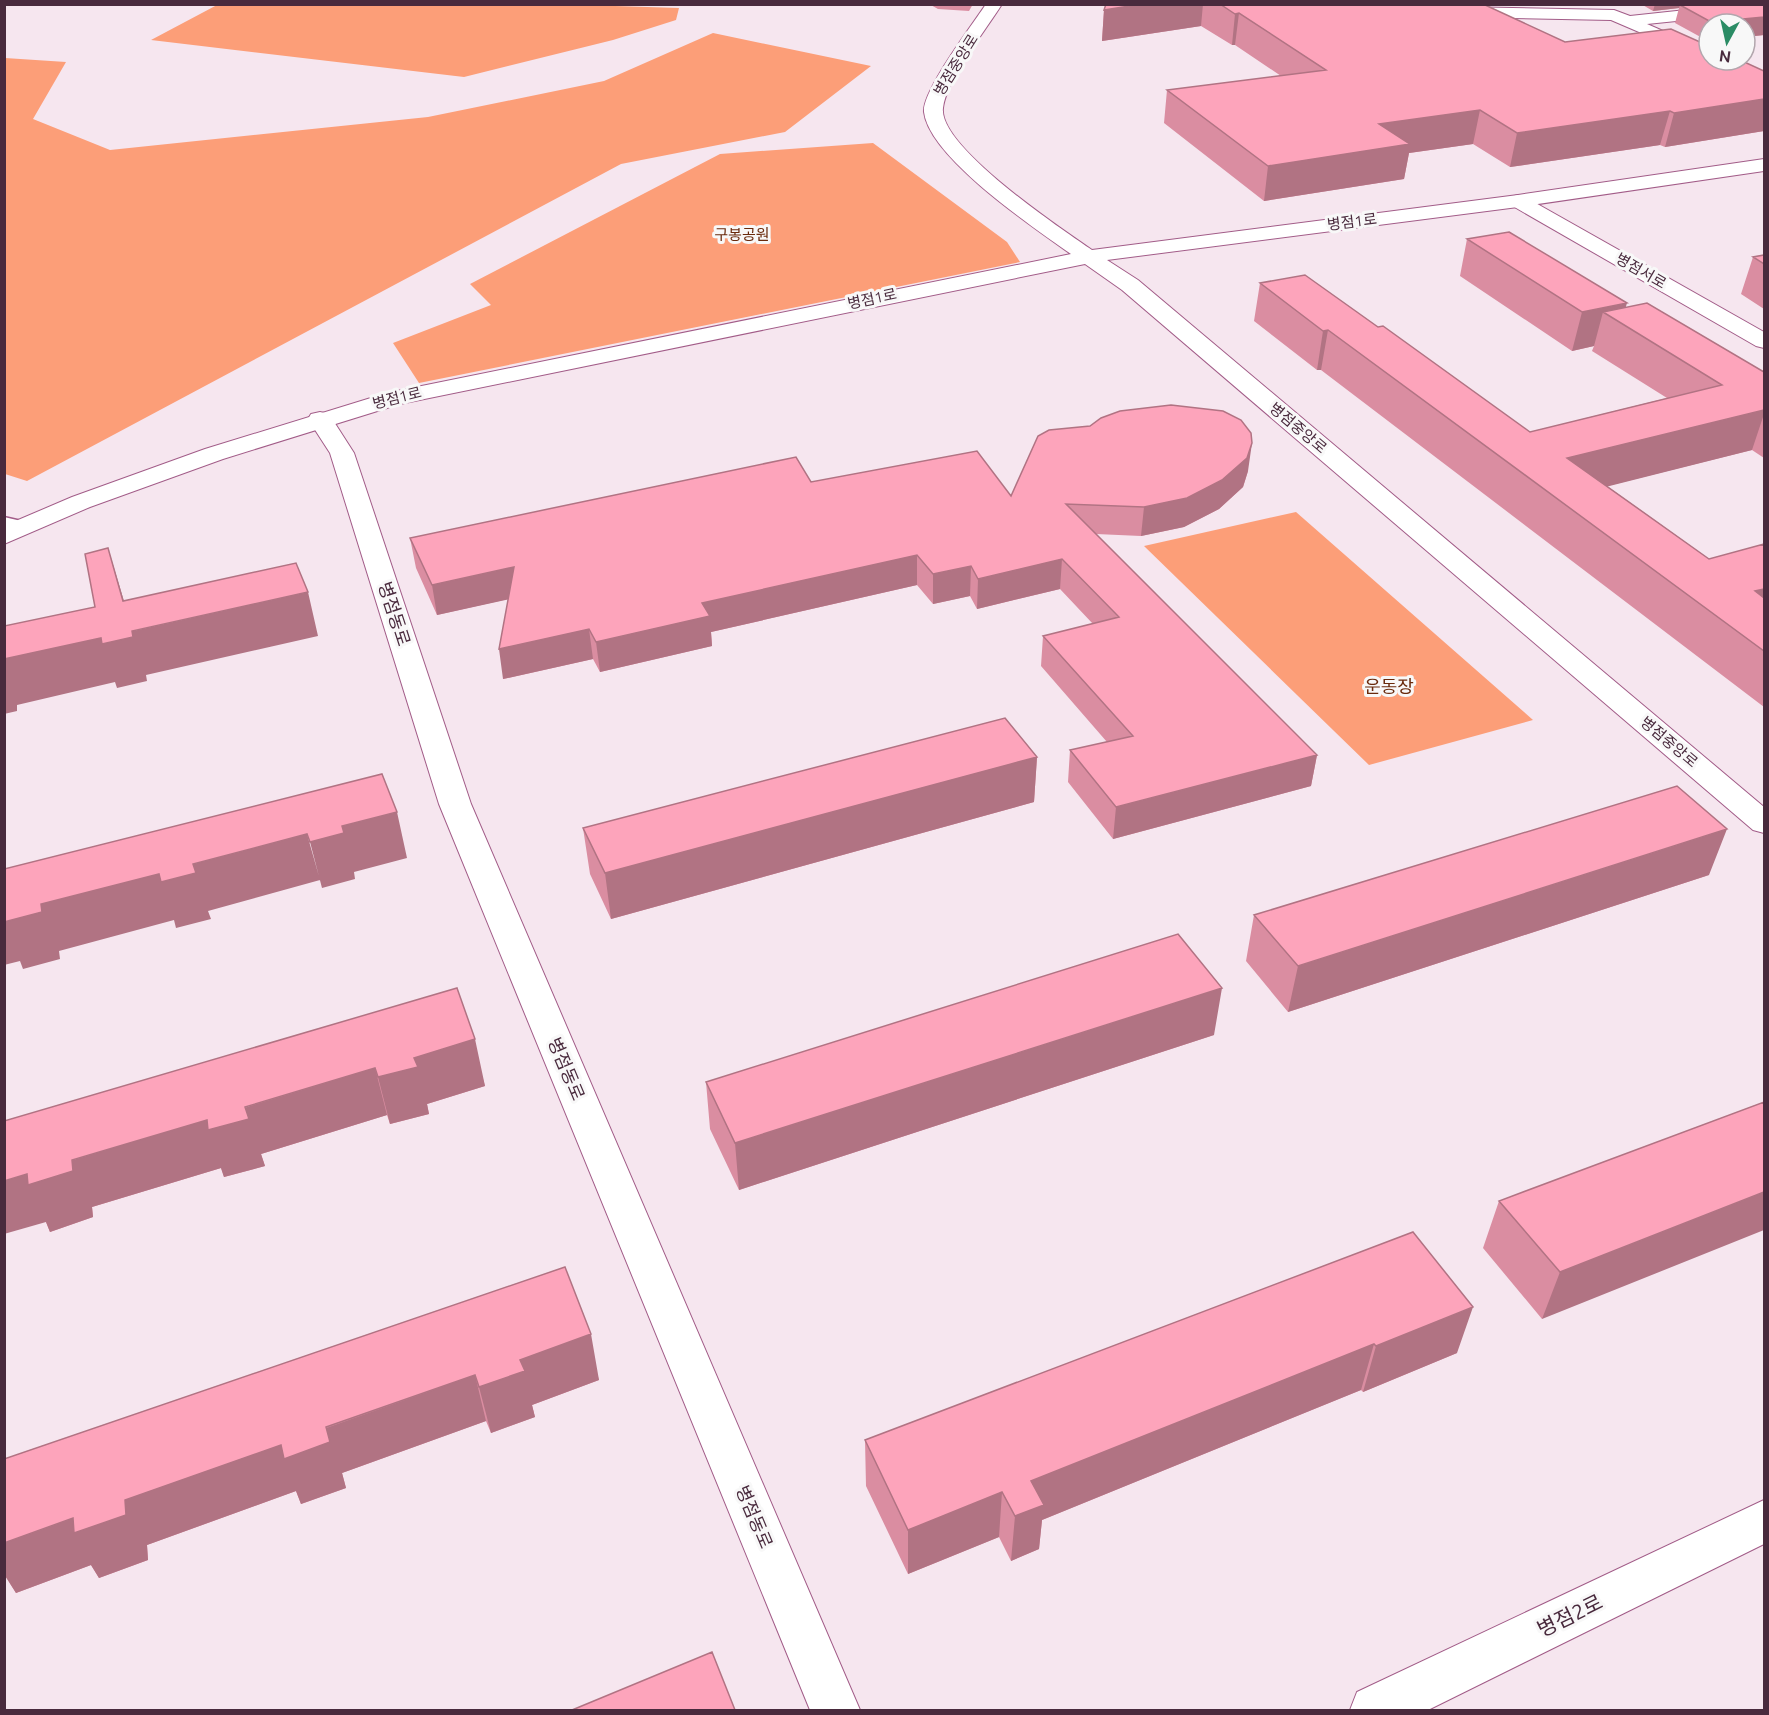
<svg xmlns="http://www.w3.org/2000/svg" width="1769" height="1715" viewBox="0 0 1769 1715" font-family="Ubuntu,'Noto Sans KR',sans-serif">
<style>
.green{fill:#fc9e78}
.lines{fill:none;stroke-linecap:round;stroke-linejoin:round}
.service-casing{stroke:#a25c88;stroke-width:3}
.minor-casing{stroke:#a25c88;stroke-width:2}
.tertiary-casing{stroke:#a25c88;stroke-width:2}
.service{fill:#fff;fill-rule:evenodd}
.minor{fill:#fff;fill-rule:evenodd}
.tertiary{fill:#fff;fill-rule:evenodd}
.wall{fill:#da8da1}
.shaded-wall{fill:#b17383}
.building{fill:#fda4bb;stroke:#b17383;stroke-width:1.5}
.labels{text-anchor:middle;stroke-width:6;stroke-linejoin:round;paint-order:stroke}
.far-street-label{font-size:15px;fill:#492a3d;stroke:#f8f8f8}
.far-park-label{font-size:15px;fill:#6a2a0c;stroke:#f8f8f8}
.street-label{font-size:18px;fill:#492a3d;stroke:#f8f8f8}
.park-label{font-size:18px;fill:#6a2a0c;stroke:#f8f8f8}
.near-street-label{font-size:21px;fill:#492a3d;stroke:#f8f8f8}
</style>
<rect width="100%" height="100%" fill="#f6e6ef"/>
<path class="green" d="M 552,4 L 679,8 L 676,20 L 613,40 L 464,77 L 151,40 L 217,5 Z
M 713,33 L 871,66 L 785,132 L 621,164 L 27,481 L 5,474 L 5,58 L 66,62 L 33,119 L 110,150 L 428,117 L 604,81 Z
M 873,143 L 1007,242 L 1020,262 L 419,383 L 393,343 L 491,305 L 470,284 L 720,154 Z
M 1296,512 L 1533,720 L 1369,765 L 1144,546 Z"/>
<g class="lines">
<defs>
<path id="service" d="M 4,517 L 30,523 L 33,527 L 30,531 L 24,532 L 4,528 Z"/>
<path id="minor" d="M 1742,4 L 1764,4 L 1764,12 L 1647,24 L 1709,51 L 1709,60 L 1715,60 L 1709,62 L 1611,20 L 1457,17 L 1449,12 L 1457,7 L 1614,10 L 1630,16 Z
M 1518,195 L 1525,197 L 1764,332 L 1764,348 L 1756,346 L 1511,205 L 1508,201 L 1511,197 Z
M 320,412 L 329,414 L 354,453 L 471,804 L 860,1710 L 810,1710 L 439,804 L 330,453 L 308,419 L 311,414 Z"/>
<path id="tertiary" d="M 986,4 L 1002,4 C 986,30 946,80 943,108 C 938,146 1061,229 1092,250 L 1518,195 L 1764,159 L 1764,171 L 1518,207 L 1107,260 L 1138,280 L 1764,807 L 1764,833 L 1753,830 L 1122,290 L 1085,264 L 400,404 L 223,459 L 90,507 L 4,544 L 4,526 L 72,497 L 205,449 L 387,393 L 1071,254 C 1034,228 929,157 924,112 C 922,91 973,24 986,4 Z
M 1764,1500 L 1764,1544 L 1428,1710 L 1350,1710 L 1357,1692 Z"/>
</defs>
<use href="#service" class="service-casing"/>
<use href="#minor" class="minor-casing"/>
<use href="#tertiary" class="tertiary-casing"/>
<use href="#service" class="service"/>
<use href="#minor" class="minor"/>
<use href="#tertiary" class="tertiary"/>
</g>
<path class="wall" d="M 929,4 L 973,4 L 969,11 L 938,9 Z
M 1106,4 L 1483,4 L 1565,42 L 1764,71 L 1764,131 L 1665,147 L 1660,145 L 1510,167 L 1473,144 L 1409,153 L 1404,179 L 1264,201 L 1164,123 L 1167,90 L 1281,76 L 1235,45 L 1232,45 L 1201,26 L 1102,41 L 1104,10 Z
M 1641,4 L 1764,4 L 1764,35 L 1745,37 L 1745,24 L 1709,24 L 1709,40 L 1706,40 L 1675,23 L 1679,8 L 1653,11 Z
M 1467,239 L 1626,307 L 1764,372 L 1764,458 L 1752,450 L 1607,486 L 1709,559 L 1764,544 L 1764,707 L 1321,370 L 1317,370 L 1254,321 L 1260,283 L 1378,327 L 1530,432 L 1667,398 L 1592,351 L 1594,346 L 1572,351 L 1460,276 Z
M 1764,255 L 1764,309 L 1741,294 L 1753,257 Z
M 1248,471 L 1243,487 L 1219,509 L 1184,527 L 1141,536 L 1096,534 L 1317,755 L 1311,786 L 1113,839 L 1068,782 L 1070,750 L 1107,742 L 1041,666 L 1043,636 L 1093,624 L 1060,589 L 977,609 L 970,596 L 933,604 L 917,585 L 711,632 L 712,646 L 600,672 L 593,659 L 503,679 L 508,599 L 437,615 L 416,568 L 410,538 L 811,482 L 1011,496 Z
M 1037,757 L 1034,802 L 611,919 L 590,874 L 583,828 Z
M 1709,875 L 1288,1012 L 1246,961 L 1254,915 Z
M 457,988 L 485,1086 L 427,1104 L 429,1114 L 390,1124 L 387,1115 L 261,1154 L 265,1166 L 224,1177 L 221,1168 L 92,1207 L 93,1217 L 50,1232 L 46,1222 Z
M 1214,1035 L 739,1190 L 710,1129 L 706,1082 Z
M 1764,1102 L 1542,1319 L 1483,1248 L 1499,1201 Z
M 1413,1232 L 1457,1353 L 1363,1392 L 1361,1390 L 1042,1520 L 1039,1549 L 1011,1561 L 999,1537 L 908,1574 L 866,1486 L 865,1440 Z
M 565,1267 L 599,1380 L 532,1405 L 535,1417 L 491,1433 L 486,1421 L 342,1473 L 346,1488 L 301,1504 L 296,1491 L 147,1545 L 148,1560 L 99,1578 L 91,1565 L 16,1593 L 4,1574 L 4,1459 Z"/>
<path class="shaded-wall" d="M 1142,4 L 1203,4 L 1201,26 L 1102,41 L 1104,10 Z
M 1655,4 L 1716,4 L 1680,5 L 1679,8 L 1653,11 Z
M 1239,13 L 1235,45 L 1232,45 L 1235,14 Z
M 1764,17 L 1764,35 L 1745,37 L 1745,24 L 1710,24 L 1711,22 Z
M 1709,29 L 1709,40 L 1706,40 Z
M 1764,99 L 1764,131 L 1665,147 L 1674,113 Z
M 1480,110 L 1473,144 L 1409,153 L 1404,179 L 1264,201 L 1268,166 L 1379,124 Z
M 1670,111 L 1660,145 L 1510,167 L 1517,133 Z
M 1627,303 L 1621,323 L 1603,312 L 1594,346 L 1572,351 L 1582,312 Z
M 1328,330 L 1321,370 L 1317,370 L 1323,331 Z
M 1764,410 L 1764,414 L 1752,450 L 1558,499 L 1567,458 Z
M 1252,443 L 1248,471 L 1243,487 L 1219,509 L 1184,527 L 1141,536 L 1144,507 Z
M 108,548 L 133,631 L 308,592 L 318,636 L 146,675 L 147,681 L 117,688 L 115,682 L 17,705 L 17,711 L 4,714 L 4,659 L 123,601 Z
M 917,555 L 917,585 L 711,632 L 712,646 L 600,672 L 596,642 L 702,603 Z
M 1062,559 L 1060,589 L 977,609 L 978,579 Z
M 971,566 L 970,596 L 933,604 L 933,574 Z
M 514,567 L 519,597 L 437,615 L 432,585 Z
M 1764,589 L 1764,628 L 1755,591 Z
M 589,629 L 593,659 L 503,679 L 499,649 Z
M 1317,755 L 1311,786 L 1113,839 L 1116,807 Z
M 1037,757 L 1034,802 L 611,919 L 605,873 Z
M 397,812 L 407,858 L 354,872 L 355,879 L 322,888 L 310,842 L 342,826 Z
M 1727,829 L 1709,875 L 1288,1012 L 1298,966 Z
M 307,834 L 320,880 L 208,911 L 211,919 L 176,928 L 174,920 L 59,951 L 60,959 L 23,969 L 20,961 L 4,965 L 4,919 L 41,904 Z
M 1222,988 L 1214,1035 L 739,1190 L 735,1143 Z
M 475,1039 L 485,1086 L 427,1104 L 429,1114 L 390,1124 L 378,1077 L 414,1058 Z
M 375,1068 L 387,1115 L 261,1154 L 265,1166 L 224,1177 L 221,1168 L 92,1207 L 93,1217 L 50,1232 L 46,1222 L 4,1234 L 4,1181 Z
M 1764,1192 L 1764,1230 L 1542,1319 L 1560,1272 Z
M 1473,1307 L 1457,1353 L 1363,1392 L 1376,1346 Z
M 591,1334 L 599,1380 L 532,1405 L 535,1417 L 491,1433 L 479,1387 L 520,1360 Z
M 1374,1344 L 1361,1390 L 1042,1520 L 1039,1549 L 1011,1561 L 1015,1516 L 1031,1481 Z
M 475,1375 L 486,1421 L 342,1473 L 346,1488 L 301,1504 L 296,1491 L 147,1545 L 148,1560 L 99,1578 L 91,1565 L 16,1593 L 4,1574 L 4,1543 Z
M 1002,1492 L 999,1537 L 908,1574 L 908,1530 Z"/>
<path class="building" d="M 1106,4 L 1142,4 L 1104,10 Z
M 1220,4 L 1483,4 L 1565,42 L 1671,29 L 1709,46 L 1709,60 L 1740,60 L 1764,71 L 1764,99 L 1674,113 L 1670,111 L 1517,133 L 1480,110 L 1379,124 L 1410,144 L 1268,166 L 1167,90 L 1326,70 L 1239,13 L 1235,14 Z
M 1685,4 L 1764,4 L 1764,17 L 1711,22 L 1680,5 Z
M 1509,232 L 1627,303 L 1582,312 L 1467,239 Z
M 1764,255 L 1764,264 L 1753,257 Z
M 1305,275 L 1378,327 L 1383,326 L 1530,432 L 1722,385 L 1603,312 L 1647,303 L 1764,372 L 1764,410 L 1567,458 L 1709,559 L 1764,544 L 1764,589 L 1755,591 L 1764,598 L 1764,651 L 1328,330 L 1323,331 L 1260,283 Z
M 1171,405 L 1223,411 L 1241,420 L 1251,433 L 1252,443 L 1247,458 L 1222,480 L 1187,498 L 1144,507 L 1066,504 L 1317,755 L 1116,807 L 1070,750 L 1133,736 L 1043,636 L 1119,617 L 1062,559 L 978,579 L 971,566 L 933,574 L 917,555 L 702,603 L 710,616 L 596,642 L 589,629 L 499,649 L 514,567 L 432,585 L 410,538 L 796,457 L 811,482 L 977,451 L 1011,496 L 1038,436 L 1049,430 L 1090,426 L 1101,418 L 1120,411 Z
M 108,548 L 123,601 L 296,563 L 308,592 L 132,631 L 133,637 L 102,644 L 101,638 L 4,659 L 4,626 L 95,607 L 85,554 Z
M 1005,718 L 1037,757 L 605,873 L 583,828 Z
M 382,774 L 397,812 L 342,826 L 344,833 L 310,842 L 307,834 L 193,864 L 196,873 L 161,882 L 159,874 L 41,904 L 42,912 L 4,922 L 4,869 Z
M 1677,786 L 1727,829 L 1298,966 L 1254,915 Z
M 1178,934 L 1222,988 L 735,1143 L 706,1082 Z
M 457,988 L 475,1039 L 414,1058 L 418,1067 L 378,1077 L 375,1068 L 245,1107 L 249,1119 L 208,1130 L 207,1120 L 72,1160 L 73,1171 L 28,1185 L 27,1174 L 4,1181 L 4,1121 Z
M 1764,1102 L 1764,1192 L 1560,1272 L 1499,1201 Z
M 1413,1232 L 1473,1307 L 1376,1346 L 1374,1344 L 1031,1481 L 1044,1505 L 1015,1516 L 1002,1492 L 908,1530 L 865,1440 Z
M 565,1267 L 591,1334 L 520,1360 L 525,1371 L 479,1387 L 475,1375 L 326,1427 L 330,1442 L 284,1459 L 281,1445 L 125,1500 L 126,1515 L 74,1533 L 73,1518 L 4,1543 L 4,1459 Z
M 712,1652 L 735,1710 L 572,1710 Z"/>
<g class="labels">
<g class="far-street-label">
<text transform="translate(956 65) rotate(-58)" y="5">병점중앙로</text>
<text transform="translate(1352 222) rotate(-7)" y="5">병점1로</text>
<text transform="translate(1641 271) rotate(30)" y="5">병점서로</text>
<text transform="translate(872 299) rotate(-12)" y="5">병점1로</text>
<text transform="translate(397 398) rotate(-14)" y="5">병점1로</text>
<text transform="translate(1298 428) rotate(40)" y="5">병점중앙로</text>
<text transform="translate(1669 742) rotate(40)" y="5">병점중앙로</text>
</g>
<g class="far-park-label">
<text x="742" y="240">구봉공원</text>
</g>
<g class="street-label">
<text transform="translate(394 614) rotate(72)" y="6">병점동로</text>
<text transform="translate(566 1069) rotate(67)" y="6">병점동로</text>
<text transform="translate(754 1517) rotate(67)" y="6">병점동로</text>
</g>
<g class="park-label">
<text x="1389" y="693">운동장</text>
</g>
<g class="near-street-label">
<text transform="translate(1570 1616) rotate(-26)" y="7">병점2로</text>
</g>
</g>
<rect width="1769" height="1715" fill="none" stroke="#492a3d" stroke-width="12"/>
<g transform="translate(1727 42) rotate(188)"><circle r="28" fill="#f8f8f8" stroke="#b2a6ad" stroke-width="1.5"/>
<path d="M0-4.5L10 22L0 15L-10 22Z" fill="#2b8c65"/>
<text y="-9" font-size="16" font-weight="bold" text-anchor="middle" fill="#492a3d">N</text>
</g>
</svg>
